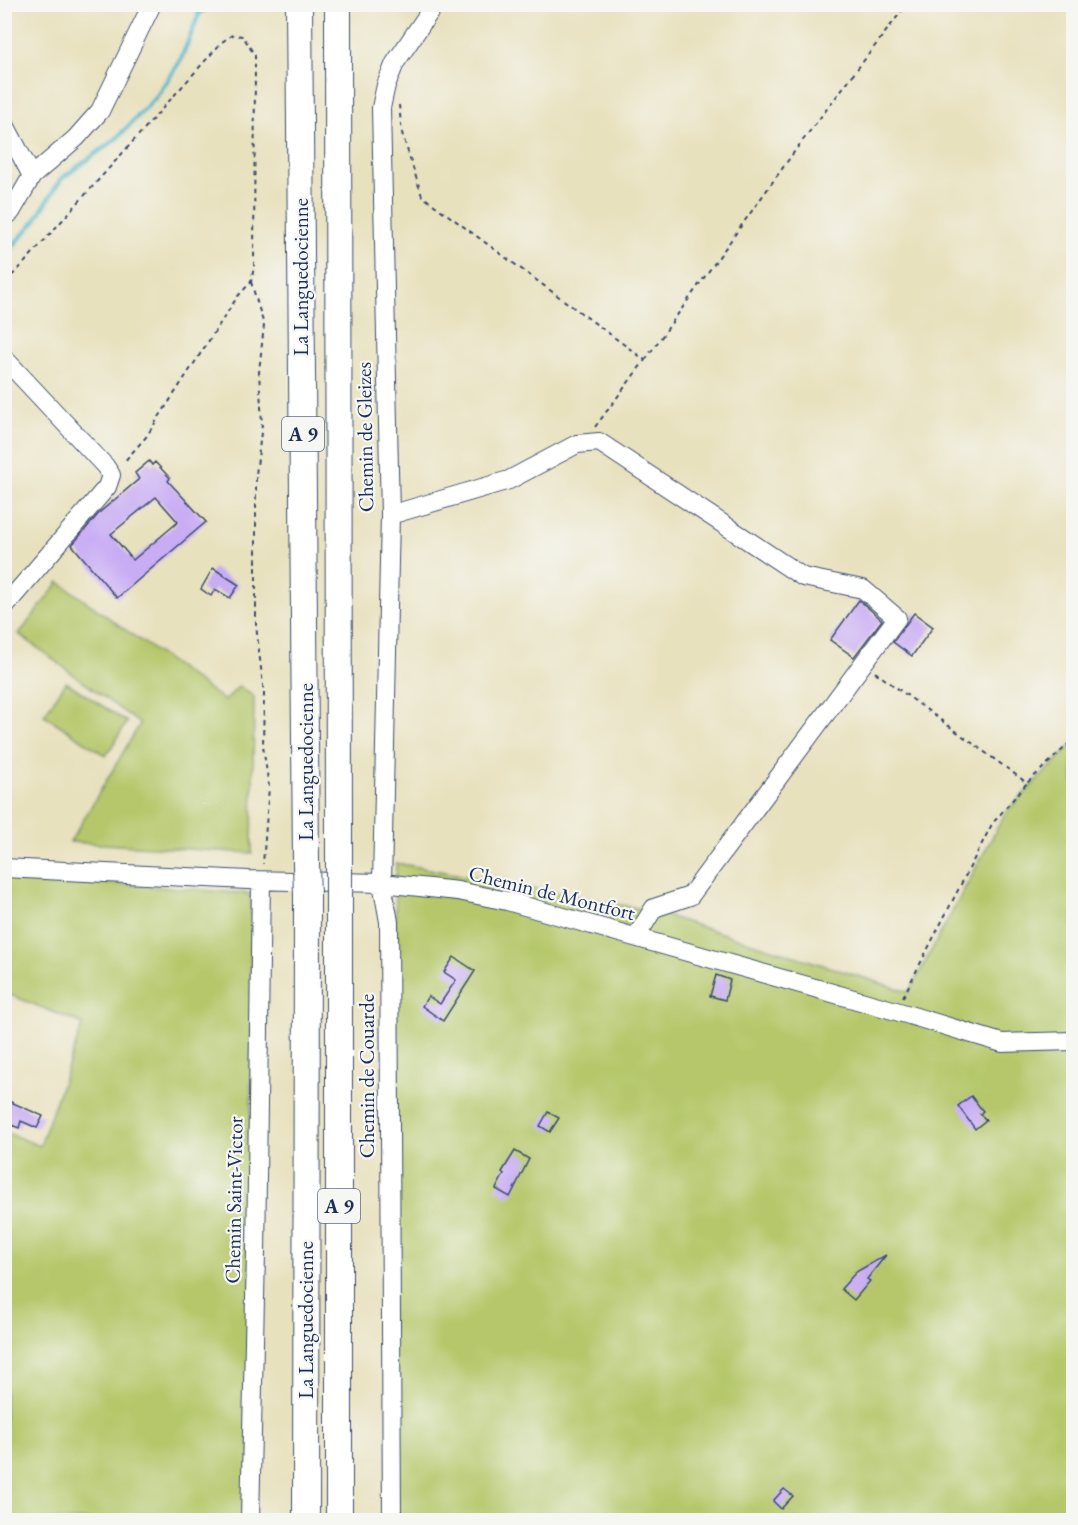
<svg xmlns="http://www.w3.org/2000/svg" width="1078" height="1525" viewBox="0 0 1078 1525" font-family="'EB Garamond',serif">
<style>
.green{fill:#b5c76a;stroke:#687b64;stroke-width:1.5}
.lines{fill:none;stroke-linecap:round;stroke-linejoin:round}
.stream{stroke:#49b2c8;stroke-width:4.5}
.building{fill:#c8acf4;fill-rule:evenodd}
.minor-casing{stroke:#3a4a6c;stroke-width:20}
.highway-casing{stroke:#3a4a6c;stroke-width:28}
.path{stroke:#3a4a6c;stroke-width:2;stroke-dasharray:4.5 4.5;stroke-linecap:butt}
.minor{stroke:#fff;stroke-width:18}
.highway{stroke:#fff;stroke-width:26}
.highway-bridge-casing{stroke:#3a4a6c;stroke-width:28;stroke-linecap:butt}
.highway-bridge{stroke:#fff;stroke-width:26}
.labels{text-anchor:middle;stroke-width:4.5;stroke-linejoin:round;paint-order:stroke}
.shield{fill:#f6f6f2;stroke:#5d6b8a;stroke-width:1.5}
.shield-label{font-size:20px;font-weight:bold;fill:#1b2f5e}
.street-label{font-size:21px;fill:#1b2f5e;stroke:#f6f6f2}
</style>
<rect width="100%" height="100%" fill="#f6f6f2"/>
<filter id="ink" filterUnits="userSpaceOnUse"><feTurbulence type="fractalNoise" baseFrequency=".0167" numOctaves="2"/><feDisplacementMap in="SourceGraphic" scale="12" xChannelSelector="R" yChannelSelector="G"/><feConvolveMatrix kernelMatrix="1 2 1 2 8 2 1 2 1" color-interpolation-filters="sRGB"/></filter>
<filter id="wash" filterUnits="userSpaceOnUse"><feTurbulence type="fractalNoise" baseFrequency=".008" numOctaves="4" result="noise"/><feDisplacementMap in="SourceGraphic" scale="24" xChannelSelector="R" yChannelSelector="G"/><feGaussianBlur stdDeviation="1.35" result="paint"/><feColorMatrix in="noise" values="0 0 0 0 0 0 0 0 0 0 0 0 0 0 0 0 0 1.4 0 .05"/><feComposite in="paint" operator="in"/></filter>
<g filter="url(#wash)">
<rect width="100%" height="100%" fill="#e8e1be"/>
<path class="green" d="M 59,582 L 225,701 L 239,686 L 254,697 L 252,853 L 70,842 L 140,724 L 19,634 Z
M 66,682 L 127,722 L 106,756 L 44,715 Z
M 1073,744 L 1073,1520 L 390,1520 L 396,863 L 648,910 L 909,992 L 1006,812 Z
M 4,875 L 251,894 L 251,1520 L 5,1520 L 5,1132 L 40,1146 L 83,1024 L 5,993 Z"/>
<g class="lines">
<path class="stream" d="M 199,14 L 211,4
M 4,256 L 35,221 L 61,179 L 116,139 L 157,96 L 181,59 L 199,14 L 195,4"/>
</g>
<g id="blocks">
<path class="building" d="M 149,461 L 152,465 L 155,462 L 170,478 L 168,481 L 206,522 L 117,598 L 72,545 L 100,512 L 139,479 L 135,473 ZM 156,497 L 178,522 L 133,560 L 111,534 Z
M 213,568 L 239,585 L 230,598 L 215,589 L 211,596 L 201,589 Z
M 859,600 L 882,620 L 854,657 L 830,640 Z
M 914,613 L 933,627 L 912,656 L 893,642 Z
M 454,957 L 475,971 L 443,1021 L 422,1006 L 428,996 L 440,1004 L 456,980 L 444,972 Z
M 716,975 L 730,980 L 725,1000 L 710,996 Z
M 971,1096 L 983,1111 L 980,1114 L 986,1120 L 975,1129 L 958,1106 Z
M 4,1099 L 43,1116 L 37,1128 L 21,1121 L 19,1128 L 4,1122 Z
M 548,1112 L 559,1118 L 550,1132 L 540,1126 Z
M 515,1151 L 529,1159 L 510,1197 L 496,1189 L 504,1174 L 502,1172 Z
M 886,1255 L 867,1279 L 870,1281 L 854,1300 L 841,1289 L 856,1272 Z
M 784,1489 L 793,1496 L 781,1509 L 773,1501 Z"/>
</g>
</g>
<g filter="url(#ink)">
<use href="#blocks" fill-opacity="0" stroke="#3a4a6c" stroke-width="1.5"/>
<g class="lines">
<defs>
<path id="minor" d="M 4,123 L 32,176
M 4,218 L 11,212 L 32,176 L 76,138 L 100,111 L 152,4
M 4,358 L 105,466 L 111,475 L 107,487 L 4,607
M 390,515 L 509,480 L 577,444 L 599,442 L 803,577 L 863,589 L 897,618 L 690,896 L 654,908 L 636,937
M 4,868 L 248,880 L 382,883 L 458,891 L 507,901 L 896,1011 L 1002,1043 L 1074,1041
M 250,1520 L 256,1253 L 261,881
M 392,1520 L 389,922 L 382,883 L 390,515 L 381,108 L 386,85 L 395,63 L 435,4"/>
<path id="highway" d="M 299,4 L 306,864
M 338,4 L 339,864
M 339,891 L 339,1520
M 306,1520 L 307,896"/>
</defs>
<use href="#minor" class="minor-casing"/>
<use href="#highway" class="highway-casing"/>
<path class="path" d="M 4,94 L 13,110
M 399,105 L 402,133 L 422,196 L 645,360 L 595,427
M 4,281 L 16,272 L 222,42 L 232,35 L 243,36 L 255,56 L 254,267 L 251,282 L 238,296 L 146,437 L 123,463
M 251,282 L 264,325 L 259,372 L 262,424 L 256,475 L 256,625 L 264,694 L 263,746 L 269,787 L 263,864
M 645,360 L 797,148 L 907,4
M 875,672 L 1027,783 L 1074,739
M 903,997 L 992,824 L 1027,783"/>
<use href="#minor" class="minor"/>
<use href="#highway" class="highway"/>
<defs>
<path id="highway-bridge" d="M 306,864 L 307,896
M 339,891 L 339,864"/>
</defs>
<use href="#highway-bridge" class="highway-bridge-casing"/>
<use href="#highway-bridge" class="highway-bridge"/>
</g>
</g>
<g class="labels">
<g class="shield">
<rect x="282" y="417" width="42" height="34" rx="4.5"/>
<rect x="318" y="1189" width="42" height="34" rx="4.5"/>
</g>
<g class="shield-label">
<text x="303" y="441">A 9</text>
<text x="339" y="1213">A 9</text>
</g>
<g class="street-label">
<text transform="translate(301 277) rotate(-90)" y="7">La Languedocienne</text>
<text transform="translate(365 437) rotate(-91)" y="7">Chemin de Gleizes</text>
<text transform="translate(306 762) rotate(-90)" y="7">La Languedocienne</text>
<text transform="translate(552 893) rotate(14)" y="7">Chemin de Montfort</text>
<text transform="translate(367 1076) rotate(-90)" y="7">Chemin de Couarde</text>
<text transform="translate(234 1200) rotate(-89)" y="7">Chemin Saint-Victor</text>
<text transform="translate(306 1320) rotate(-90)" y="7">La Languedocienne</text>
</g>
</g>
<rect width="1078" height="1525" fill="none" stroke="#f6f6f2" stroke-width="24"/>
</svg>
